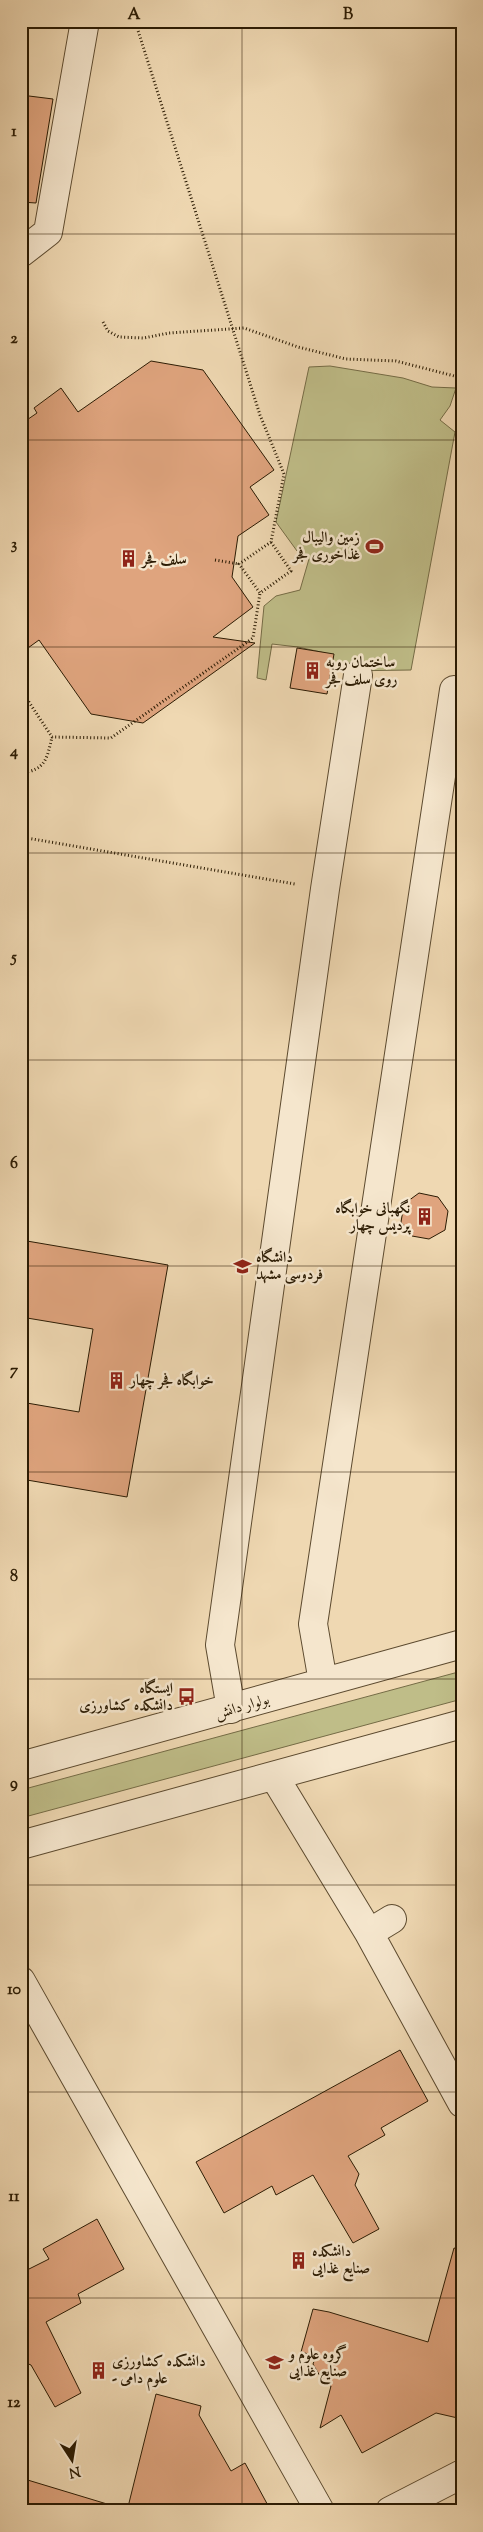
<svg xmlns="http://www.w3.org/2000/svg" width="483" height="2532" viewBox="0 0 483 2532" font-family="'Sorts Mill Goudy',Amiri,serif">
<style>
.green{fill:#bfbd88;stroke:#756c46}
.building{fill:#dfa47e;stroke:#2b1b03}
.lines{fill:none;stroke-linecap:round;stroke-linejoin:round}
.minor-casing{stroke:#5c4a2f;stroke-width:30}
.path{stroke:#2b1b03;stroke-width:3;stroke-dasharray:1 2.5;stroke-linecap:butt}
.minor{stroke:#f5e6cd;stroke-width:28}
.grid{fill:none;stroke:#2b1b03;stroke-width:1;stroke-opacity:0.55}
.labels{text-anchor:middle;stroke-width:5;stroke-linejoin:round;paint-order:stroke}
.poi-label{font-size:15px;font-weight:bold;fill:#2b1b03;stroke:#f5e6cd;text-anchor:start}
.street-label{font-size:15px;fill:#2b1b03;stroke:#f5e6cd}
.neatline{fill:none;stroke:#2b1b03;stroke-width:2}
.grid-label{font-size:16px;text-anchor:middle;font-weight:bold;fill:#2b1b03}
</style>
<rect width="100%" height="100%" fill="#efd8b2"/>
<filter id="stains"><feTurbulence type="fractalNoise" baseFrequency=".004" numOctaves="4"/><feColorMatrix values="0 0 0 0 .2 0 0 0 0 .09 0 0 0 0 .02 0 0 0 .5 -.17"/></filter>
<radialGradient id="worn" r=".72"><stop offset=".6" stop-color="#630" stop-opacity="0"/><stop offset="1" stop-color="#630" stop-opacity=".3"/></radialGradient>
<path class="green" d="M 330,366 L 403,378 L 432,387 L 456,388 L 450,406 L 440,420 L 455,432 L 411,670 L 342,671 L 325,653 L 298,647 L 272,644 L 266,680 L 257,678 L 264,606 L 276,596 L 300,590 L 309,559 L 297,551 L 276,522 L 309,367 Z
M 462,1671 L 462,1699 L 21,1818 L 21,1790 Z"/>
<path class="building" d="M 21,95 L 53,99 L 36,203 L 21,202 Z
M 151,361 L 203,370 L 274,470 L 250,487 L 269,515 L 238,536 L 232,577 L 253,607 L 213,637 L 255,643 L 143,723 L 91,714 L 39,640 L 21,653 L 21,424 L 37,413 L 34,408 L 61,388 L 78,412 Z
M 297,648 L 334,654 L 327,694 L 290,688 Z
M 419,1193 L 438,1197 L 448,1211 L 445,1230 L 429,1239 L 412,1236 L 401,1222 L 404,1204 Z
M 21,1240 L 168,1265 L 127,1497 L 21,1479 L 21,1402 L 79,1412 L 93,1329 L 21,1317 Z
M 400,2050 L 428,2101 L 381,2128 L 385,2135 L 348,2156 L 359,2174 L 355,2185 L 379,2229 L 353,2243 L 313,2175 L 276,2195 L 272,2186 L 224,2213 L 196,2162 Z
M 97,2219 L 124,2269 L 78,2294 L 81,2303 L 46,2322 L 81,2393 L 55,2407 L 31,2365 L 21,2361 L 21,2273 L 49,2259 L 43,2249 Z
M 454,2248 L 462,2250 L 462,2419 L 436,2413 L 362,2453 L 341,2415 L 320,2428 L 331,2386 L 324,2383 L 313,2364 L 316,2356 L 301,2352 L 313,2309 L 329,2312 L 428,2342 Z
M 156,2394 L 201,2406 L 199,2415 L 231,2471 L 245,2463 L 271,2511 L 127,2511 Z
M 21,2478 L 107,2504 L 106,2511 L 21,2511 Z"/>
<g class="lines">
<defs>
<path id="minor" d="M 21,253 L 48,232 L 85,21
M 323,1682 L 313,1624 L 454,690
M 231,1709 L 220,1645 L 325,889 L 358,675
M 21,1766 L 462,1644
M 274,1776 L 369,1933 L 462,2103
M 21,1845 L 462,1724
M 369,1933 L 392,1919
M 21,1981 L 320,2511
M 390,2511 L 462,2474"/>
</defs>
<use href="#minor" class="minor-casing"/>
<path class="path" d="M 135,21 L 260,415 L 284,474 L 271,542 L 239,564 L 260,593 L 291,571 L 271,542
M 103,322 L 108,331 L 119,337 L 144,338 L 169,333 L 244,328 L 298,347 L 346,359 L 396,361 L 462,378
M 215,560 L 239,564
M 21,690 L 52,737 L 111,738 L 253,638 L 260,593
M 21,773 C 46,770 47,758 52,737
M 21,837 L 295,884"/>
<use href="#minor" class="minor"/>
</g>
<path class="grid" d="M 242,21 L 242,2511M 21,234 L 462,234M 21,440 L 462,440M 21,647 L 462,647M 21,853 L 462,853M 21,1060 L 462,1060M 21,1266 L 462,1266M 21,1472 L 462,1472M 21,1679 L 462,1679M 21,1885 L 462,1885M 21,2092 L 462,2092M 21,2298 L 462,2298"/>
<defs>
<symbol id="stadium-bare" viewBox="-9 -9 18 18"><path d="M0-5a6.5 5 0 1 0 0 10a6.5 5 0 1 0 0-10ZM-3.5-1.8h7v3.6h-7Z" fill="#8f2418" stroke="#f5e6cd" stroke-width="2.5" paint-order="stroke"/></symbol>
<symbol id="building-bare" viewBox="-9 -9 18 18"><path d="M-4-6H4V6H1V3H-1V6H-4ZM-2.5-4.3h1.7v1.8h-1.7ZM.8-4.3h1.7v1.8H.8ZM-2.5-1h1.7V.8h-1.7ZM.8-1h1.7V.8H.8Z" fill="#8f2418" stroke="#f5e6cd" stroke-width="2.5" paint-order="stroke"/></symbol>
<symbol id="university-bare" viewBox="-9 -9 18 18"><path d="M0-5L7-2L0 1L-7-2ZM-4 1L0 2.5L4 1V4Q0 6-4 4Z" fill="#8f2418" stroke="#f5e6cd" stroke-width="2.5" paint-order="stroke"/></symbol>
<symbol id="bus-bare" viewBox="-9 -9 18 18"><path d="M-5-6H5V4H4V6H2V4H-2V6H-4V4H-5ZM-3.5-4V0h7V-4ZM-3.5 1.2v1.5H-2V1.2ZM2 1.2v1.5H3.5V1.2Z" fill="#8f2418" stroke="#f5e6cd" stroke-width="2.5" paint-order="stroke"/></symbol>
</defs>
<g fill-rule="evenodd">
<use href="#stadium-bare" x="362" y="534" width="25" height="25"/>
<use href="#building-bare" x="116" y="546" width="25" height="25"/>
<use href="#building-bare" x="300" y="658" width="25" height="25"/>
<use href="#building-bare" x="412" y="1204" width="25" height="25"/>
<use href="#university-bare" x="230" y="1254" width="25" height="25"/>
<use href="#building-bare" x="104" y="1368" width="25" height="25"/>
<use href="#bus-bare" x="174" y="1684" width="25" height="25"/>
<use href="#building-bare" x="286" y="2248" width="25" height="25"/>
<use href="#university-bare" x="262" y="2350" width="25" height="25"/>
<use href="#building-bare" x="86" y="2358" width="25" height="25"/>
</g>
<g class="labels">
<g class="poi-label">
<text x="360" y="542" text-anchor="end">زمین والیبال<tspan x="360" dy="17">غذاخوری فجر</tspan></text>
<text x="142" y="564">سلف فجر</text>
<text x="326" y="667">ساختمان روبه<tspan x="326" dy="17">روی سلف فجر</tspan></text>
<text x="410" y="1213" text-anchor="end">نگهبانی خوابگاه<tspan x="410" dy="17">پردیس چهار</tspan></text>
<text x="256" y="1262">دانشگاه<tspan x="256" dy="17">فردوسی مشهد</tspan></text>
<text x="130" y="1385">خوابگاه فجر چهار</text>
<text x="173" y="1693" text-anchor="end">ایستگاه<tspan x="173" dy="17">دانشکده کشاورزی</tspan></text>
<text x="312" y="2256">دانشکده<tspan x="312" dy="17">صنایع غذایی</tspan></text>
<text x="289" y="2359">گروه علوم و<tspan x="289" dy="17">صنایع غذایی</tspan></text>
<text x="112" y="2366">دانشکده کشاورزی<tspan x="112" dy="17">- علوم دامی</tspan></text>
</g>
<g class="street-label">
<text transform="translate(242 1706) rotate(-16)" y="5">بولوار دانش</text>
</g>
</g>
<rect width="483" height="2532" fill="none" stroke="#efd8b2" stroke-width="55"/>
<g transform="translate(72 2460) rotate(168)" stroke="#f5e6cd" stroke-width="4" paint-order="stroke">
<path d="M0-4L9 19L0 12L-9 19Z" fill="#2b1b03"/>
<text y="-8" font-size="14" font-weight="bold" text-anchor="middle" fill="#2b1b03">N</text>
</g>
<rect x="28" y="28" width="428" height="2476" class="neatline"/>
<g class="grid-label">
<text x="134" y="19">A</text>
<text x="348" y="19">B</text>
<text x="14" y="136">1</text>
<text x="14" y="343">2</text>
<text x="14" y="549">3</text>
<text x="14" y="756">4</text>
<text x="14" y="962">5</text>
<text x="14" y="1168">6</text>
<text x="14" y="1375">7</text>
<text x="14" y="1581">8</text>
<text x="14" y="1788">9</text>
<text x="14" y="1994">10</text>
<text x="14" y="2201">11</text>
<text x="14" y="2407">12</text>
</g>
<rect width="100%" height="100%" filter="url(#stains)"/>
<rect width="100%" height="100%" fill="url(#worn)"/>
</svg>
